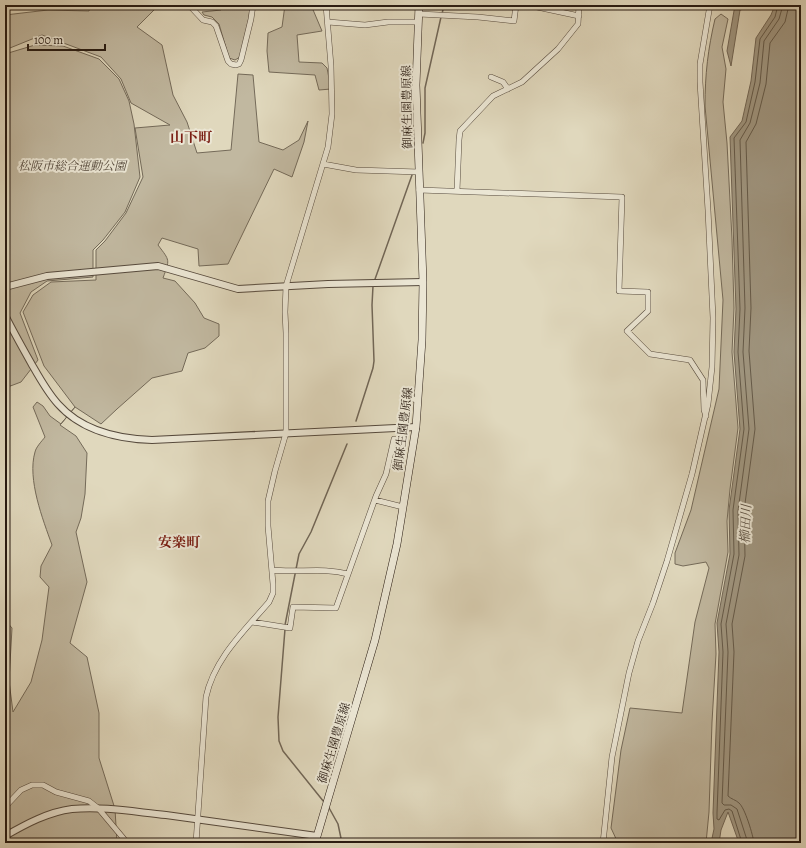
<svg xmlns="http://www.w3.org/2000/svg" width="806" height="848" viewBox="0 0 806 848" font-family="Alegreya,'Noto Serif JP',serif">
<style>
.green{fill:#c1b8a0;stroke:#746a59}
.water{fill:#a19883;stroke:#716656}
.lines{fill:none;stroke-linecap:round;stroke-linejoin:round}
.shore{stroke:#645a4a;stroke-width:1}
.stream{stroke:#716656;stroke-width:1.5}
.minor-casing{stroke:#564a3d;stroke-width:6}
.tertiary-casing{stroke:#564a3d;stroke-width:8}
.secondary-casing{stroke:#281b12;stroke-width:8}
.minor{stroke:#ebe6d4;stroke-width:5}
.tertiary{stroke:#ebe6d4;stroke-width:6}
.secondary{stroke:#ebe6d4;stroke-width:7}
.labels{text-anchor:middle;stroke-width:4;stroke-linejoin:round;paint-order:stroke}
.street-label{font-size:12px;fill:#281b12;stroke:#ebe6d4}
.park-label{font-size:12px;font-style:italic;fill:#564a3d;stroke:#ebe6d4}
.water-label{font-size:13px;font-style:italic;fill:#584d3f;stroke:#ebe6d4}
.quarter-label{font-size:14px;font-weight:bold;fill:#7a1f14;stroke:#ebe6d4}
</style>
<rect width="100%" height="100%" fill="#e0d8bd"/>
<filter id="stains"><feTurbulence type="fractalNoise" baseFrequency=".005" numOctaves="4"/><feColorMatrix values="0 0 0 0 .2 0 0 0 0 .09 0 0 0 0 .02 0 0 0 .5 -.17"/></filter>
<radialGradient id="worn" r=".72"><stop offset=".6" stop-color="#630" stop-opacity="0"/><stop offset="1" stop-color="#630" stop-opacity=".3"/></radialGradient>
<path class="green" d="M 90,5 L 159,5 L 137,27 L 162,45 L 173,95 L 187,122 L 197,153 L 231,150 L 238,74 L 253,75 L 259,142 L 283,150 L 299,140 L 308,121 L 304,142 L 292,177 L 274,169 L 228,264 L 199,266 L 198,249 L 162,238 L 158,245 C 170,261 170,259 163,278 L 175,281 L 195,303 L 204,318 L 219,324 L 219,336 L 205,348 L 188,353 L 182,371 L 152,378 L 117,409 L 101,424 L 75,407 L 60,425 L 76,436 L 87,453 L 85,494 L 81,518 L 76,532 L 87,582 L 70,643 L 87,657 L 99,713 L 99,758 L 115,809 L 117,843 L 5,843 L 5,620 L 12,628 L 9,681 L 13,712 L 31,682 L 42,640 L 49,587 L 40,577 L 41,566 L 52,545 C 43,520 27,479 35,452 C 36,447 42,441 45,437 L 33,407 L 37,402 L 43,406 L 50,416 L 61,424 L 75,407 L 44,366 L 23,312 L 33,295 L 51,282 L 96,280 L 96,250 L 105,241 L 126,213 L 143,177 L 135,128 L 170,125 L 131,103 L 121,79 L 101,57 L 42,35 L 5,50 L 5,15 L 48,10 L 89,11 Z
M 220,5 L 250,5 L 249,18 L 240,57 L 235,60 L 229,58 L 219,24 L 212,17 L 204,15 L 202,12 L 221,10 Z
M 285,5 L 311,5 L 322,31 L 297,35 L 299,62 L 322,63 L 327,68 L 331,89 L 319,90 L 315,75 L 269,72 L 267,51 L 268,33 L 282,27 Z
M 721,14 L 728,19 L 722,47 L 726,69 L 723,102 L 727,143 L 732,239 L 734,308 L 732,352 L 738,428 L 730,489 L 727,521 L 728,552 L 715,624 L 716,654 L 712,722 L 709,812 L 706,843 L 618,843 L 611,828 L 621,750 L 630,708 L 682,713 L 695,622 L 709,568 L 706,562 L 683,566 L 675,564 L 675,553 L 691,510 L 719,389 L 723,300 L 705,106 C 705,74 708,49 715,19 Z
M 35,45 L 63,46 L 99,59 L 119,79 L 129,101 L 134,124 L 140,177 L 125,212 L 103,240 L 93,250 L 93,277 L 47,281 L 31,292 L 20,313 L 38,360 L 21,382 L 5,388 L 5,54 Z"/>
<path class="water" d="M 735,5 L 752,5 L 752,7 L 740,10 L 731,66 L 727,51 Z
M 775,5 L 801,5 L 801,843 L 739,843 L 728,812 L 721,830 L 719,843 L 711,843 L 714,829 L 713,813 L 719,652 L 717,623 L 730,554 L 729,510 L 740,429 L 734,352 L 736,309 L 730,137 L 742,121 L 751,81 L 756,38 L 771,15 Z"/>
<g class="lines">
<path class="shore" d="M 742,843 L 732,811 L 729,809 L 725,810 L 719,820 L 717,819 L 717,813 L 723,652 L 721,624 L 734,554 L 733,510 L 744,429 L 738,352 L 740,309 L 734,138 L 746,122 L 755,82 L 760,39 L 775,17 L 778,5
M 748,843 L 737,809 L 731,805 L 724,805 L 722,803 L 728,652 L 726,624 L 739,555 L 738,511 L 749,429 L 743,352 L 745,308 L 740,140 L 750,123 L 760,83 L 764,41 L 779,19 L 783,5
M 754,843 C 753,835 745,808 739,803 C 736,800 731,799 728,796 L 734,652 L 732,624 L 745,556 L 744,511 L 755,429 L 749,351 L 751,308 L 746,142 L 756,124 L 766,84 L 770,43 L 785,22 L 789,5"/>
<path class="stream" d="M 442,14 L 444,5
M 423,143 L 425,133 L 425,88 L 441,17
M 374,282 L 412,175
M 356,421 L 373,368 L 374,361 L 372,305 L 373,286
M 285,625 L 299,554 L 311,532 L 347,444
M 285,629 L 278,717 L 279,741 L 283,751 L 324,802
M 328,806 L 338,824 L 342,843"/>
<defs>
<path id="minor" d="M 189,5 L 203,20 L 212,22 L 216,26 L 228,61 L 231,64 L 236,65 L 239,64 L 241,60 L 251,19 L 253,5
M 520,5 L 537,7 L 579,16
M 419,14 L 478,17 L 514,21 L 516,5
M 328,22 L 365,25 L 388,22 L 418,22
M 491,77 L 503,82 L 508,89
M 323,164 L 356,170 L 419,172
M 419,190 L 622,197 L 619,291 L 648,292 L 648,311 L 627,331 L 650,354 L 690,360 L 703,380 L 704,410 L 706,416
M 457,191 L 459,140 L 460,131 L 493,96 L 522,82 L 558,49 L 578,24 L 579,5
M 403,415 L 407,403 L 411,398 L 418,401
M 375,500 L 403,507
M 272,570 C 298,573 323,567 348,574
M 252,622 L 290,628 L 293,607 L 336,608 L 376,496 L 386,474 L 394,439
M 5,807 L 21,790 L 32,785 L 43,785 L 56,792 L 89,801 L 98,808 L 124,839 L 126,843
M 196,843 L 206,697 C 214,659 244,631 269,602 L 273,593 L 273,584 L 268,526 L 268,501 L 275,471 L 286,433 L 286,333 L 285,312 L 286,286 L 328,147 L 332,114 L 331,66 L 326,5
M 603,843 L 612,757 L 629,673 L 638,641 L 653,603 L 667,561 L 692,474 L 708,404 L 712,367 L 713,318 L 708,210 L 700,82 L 700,64 L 710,5"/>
<path id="tertiary" d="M 5,287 L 47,276 L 158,266 L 238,289 L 328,284 L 423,282
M 5,315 C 13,331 22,347 31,363 C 39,377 47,392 58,404 C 81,430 118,439 152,440 L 416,427
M 5,836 C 26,824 48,812 72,809 C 103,806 135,812 166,815 C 217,822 267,829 317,836"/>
<path id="secondary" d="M 315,843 L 375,640 L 397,544 L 416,427 L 422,340 L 423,282 L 416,85 L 419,5"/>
</defs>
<use href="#minor" class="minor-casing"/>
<use href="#tertiary" class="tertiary-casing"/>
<use href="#secondary" class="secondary-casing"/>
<use href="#minor" class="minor"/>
<use href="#tertiary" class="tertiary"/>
<use href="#secondary" class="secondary"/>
</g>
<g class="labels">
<g class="street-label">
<text transform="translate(407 107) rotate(-91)" y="4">御麻生園豊原線</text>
<text transform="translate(403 429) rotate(-83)" y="4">御麻生園豊原線</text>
<text transform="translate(334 743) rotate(-73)" y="4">御麻生園豊原線</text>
</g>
<g class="park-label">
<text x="72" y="170">松阪市総合運動公園</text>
</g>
<g class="water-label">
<text transform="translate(745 524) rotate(-88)" y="5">櫛田川</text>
</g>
<g class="quarter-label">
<text x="191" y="142">山下町</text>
<text x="179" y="547">安楽町</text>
</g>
</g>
<rect width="806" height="848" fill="none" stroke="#e0d8bd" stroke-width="20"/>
<rect x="6" y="6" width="794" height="836" fill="none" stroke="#281b12" stroke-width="2"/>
<rect x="10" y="10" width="786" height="828" fill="none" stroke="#281b12"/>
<path d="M28 44v6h77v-6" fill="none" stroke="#281b12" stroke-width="2"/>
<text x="34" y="44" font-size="12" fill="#281b12" stroke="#ebe6d4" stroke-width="3" paint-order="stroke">100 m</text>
<rect width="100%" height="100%" filter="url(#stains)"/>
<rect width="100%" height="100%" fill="url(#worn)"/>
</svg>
